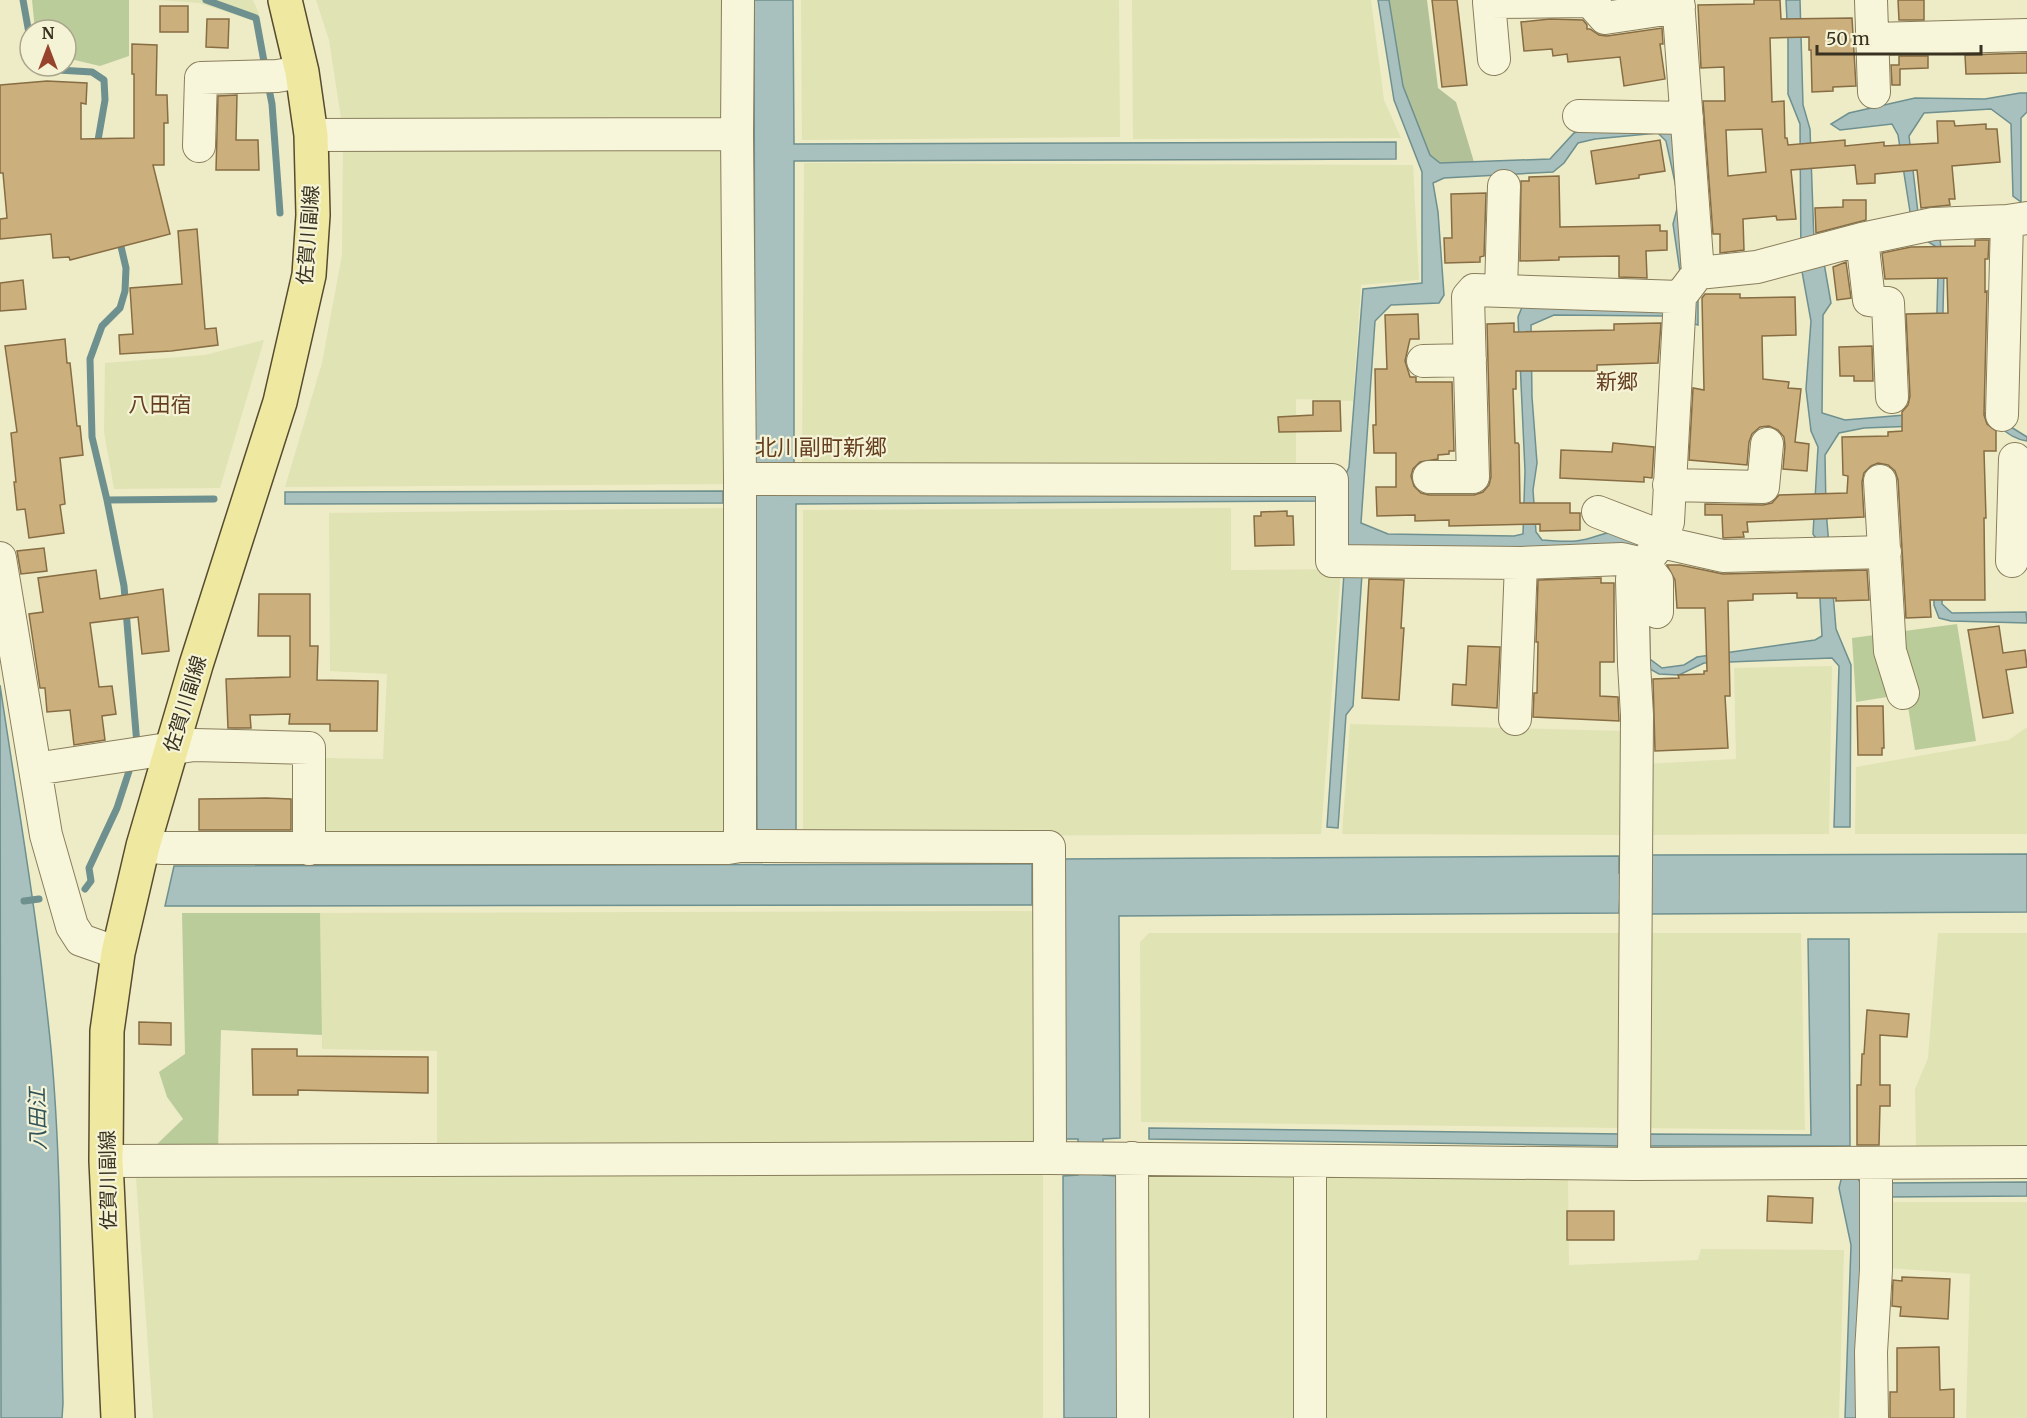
<svg xmlns="http://www.w3.org/2000/svg" width="2027" height="1418" viewBox="0 0 2027 1418" font-family="Merriweather,'Noto Sans JP',serif">
<style>
.farmland{fill:#e0e3b4}
.green{fill:#bbcc9b}
.cemetery{fill:#b3c199}
.water{fill:#a8c1bf;stroke:#6e908f;stroke-width:1.5;fill-rule:evenodd}
.lines{fill:none;stroke-linecap:round;stroke-linejoin:round}
.stream{stroke:#6e908f;stroke-width:7}
.building{fill:#cbaf7d;stroke:#876d43;stroke-width:1.5;fill-rule:evenodd}
.minor-casing{stroke:#897e5c;stroke-width:34}
.major-casing{stroke:#574b30;stroke-width:36}
.minor{stroke:#f8f6da;stroke-width:32}
.major{stroke:#efe8a0;stroke-width:33}
.labels{text-anchor:middle;stroke-width:4.5;stroke-linejoin:round;paint-order:stroke}
.street-label{font-size:20px;fill:#393220;stroke:#f5f3d6}
.neighbourhood-label{font-size:21px;fill:#653e20;stroke:#f5f3d6}
.water-label{font-size:21px;font-style:italic;fill:#2f5259;stroke:#f5f3d6}
.quarter-label{font-size:22px;fill:#653e20;stroke:#f5f3d6}
</style>
<rect width="100%" height="100%" fill="#eeebc7"/>
<path class="farmland" d="M 158,0 L 253,0 L 259,14 L 254,21 L 199,3 Z
M 316,0 L 726,0 L 726,123 L 342,125 L 329,40 Z
M 801,0 L 1119,0 L 1120,137 L 802,140 Z
M 1132,0 L 1371,0 L 1384,100 L 1401,138 L 1133,139 Z
M 729,143 L 729,484 L 285,487 L 322,363 L 342,255 L 343,145 Z
M 804,163 L 1413,165 L 1419,280 L 1361,285 L 1353,401 L 1296,399 L 1296,471 L 802,469 Z
M 264,340 L 220,488 L 114,489 L 104,432 L 105,363 L 205,355 Z
M 727,508 L 729,840 L 318,840 L 322,758 L 383,759 L 387,674 L 330,671 L 329,513 Z
M 1231,508 L 1231,570 L 1341,569 L 1321,834 L 803,837 L 803,510 Z
M 1832,666 L 1829,834 L 1644,835 L 1645,764 L 1736,759 L 1734,668 Z
M 1350,724 L 1628,731 L 1628,835 L 1342,834 Z
M 2027,727 L 2027,834 L 1855,834 L 1856,767 L 2009,740 Z
M 1037,911 L 1039,1146 L 437,1150 L 437,1051 L 322,1049 L 320,913 Z
M 1149,933 L 1627,933 L 1625,1128 L 1141,1122 L 1140,942 Z
M 1647,933 L 1801,933 L 1805,1130 L 1644,1128 Z
M 1938,933 L 2027,933 L 2027,1149 L 1916,1148 L 1915,1089 L 1928,1058 Z
M 1043,1173 L 1043,1418 L 153,1418 L 136,1178 Z
M 1140,1173 L 1302,1175 L 1302,1418 L 1140,1418 Z
M 1320,1176 L 1568,1179 L 1569,1265 L 1698,1260 L 1701,1249 L 1844,1250 L 1839,1418 L 1321,1418 Z
M 1886,1202 L 2027,1202 L 2027,1418 L 1966,1418 L 1970,1274 L 1888,1268 Z"/>
<path class="green" d="M 32,0 L 129,0 L 129,56 L 100,66 L 66,58 L 66,30 L 35,30 Z
M 1957,624 L 1976,741 L 1915,750 L 1906,694 L 1856,702 L 1852,638 Z
M 182,913 L 320,913 L 322,1035 L 221,1030 L 218,1151 L 152,1149 L 183,1119 L 167,1097 L 159,1072 L 185,1054 Z"/>
<path class="cemetery" d="M 1389,0 L 1427,0 L 1438,88 L 1456,102 L 1474,162 L 1440,163 L 1430,155 L 1403,86 Z"/>
<path class="water" d="M 754,0 L 793,0 L 794,144 L 1396,142 L 1396,159 L 794,161 L 794,467 L 755,467 Z
M 1378,0 L 1389,0 L 1403,86 L 1430,155 L 1440,163 L 1550,159 L 1574,133 L 1591,126 L 1678,133 L 1698,289 L 1698,325 L 1667,316 L 1554,315 L 1531,325 L 1532,397 L 1537,463 L 1533,490 L 1536,532 L 1542,540 C 1553,541 1565,542 1576,541 C 1604,538 1613,521 1644,540 L 1649,585 L 1650,659 L 1662,668 L 1684,665 L 1697,657 L 1815,640 L 1822,636 L 1818,561 L 1820,544 L 1813,534 L 1818,447 L 1811,431 L 1806,389 L 1811,321 L 1801,266 L 1800,124 L 1788,94 L 1788,41 L 1786,0 L 1800,0 L 1803,105 L 1810,129 L 1814,241 L 1824,263 L 1831,303 L 1823,315 L 1822,413 L 1845,420 L 1917,414 L 1936,349 L 1938,273 L 1935,246 L 1922,238 L 1930,234 L 1940,240 L 1944,271 L 1942,350 L 1976,410 L 1995,417 L 2027,437 L 2027,441 C 2007,439 1995,418 1975,415 C 1966,414 1954,419 1946,421 L 1942,604 L 1952,613 L 2026,612 L 2027,623 L 1951,621 L 1939,618 L 1934,605 L 1934,439 L 1917,426 L 1864,428 L 1839,433 L 1825,455 L 1826,510 L 1836,629 L 1851,665 L 1850,827 L 1834,827 L 1839,666 L 1832,658 L 1704,663 L 1679,675 L 1659,674 L 1641,664 L 1637,551 L 1345,551 L 1345,476 L 1349,467 L 1363,289 L 1422,283 L 1422,172 L 1394,100 ZM 1658,133 L 1666,141 L 1676,187 L 1677,209 L 1673,224 L 1680,272 L 1655,309 L 1525,300 L 1518,317 L 1525,471 L 1523,534 L 1514,536 L 1388,534 L 1361,523 L 1375,321 L 1391,305 L 1439,303 L 1444,295 L 1438,212 L 1433,183 L 1444,178 L 1553,172 L 1564,163 L 1578,143 L 1595,139 Z
M 2020,93 L 2027,93 L 2027,112 L 2021,118 L 2021,202 L 2013,196 L 2011,124 L 1991,109 L 1924,113 L 1909,136 L 1918,213 L 1911,218 L 1898,135 L 1892,124 L 1840,130 L 1831,124 L 1849,113 L 1915,98 L 1985,99 Z
M 723,491 L 723,503 L 285,504 L 285,492 Z
M 1318,491 L 1318,501 L 796,504 L 796,831 L 757,832 L 756,494 Z
M 1344,573 L 1362,574 L 1353,706 L 1346,715 L 1338,828 L 1327,827 Z
M 0,685 C 18,806 39,927 51,1049 C 62,1166 60,1286 63,1403 L 62,1418 L 1,1418 Z
M 2027,854 L 2027,912 L 1650,914 L 1650,896 L 1620,896 L 1619,913 L 1119,916 L 1120,1138 L 1103,1139 L 1103,1175 L 1118,1176 L 1119,1418 L 1064,1418 L 1063,1176 L 1078,1175 L 1078,1139 L 1062,1139 L 1061,859 L 1619,856 L 1619,873 L 1649,873 L 1650,855 Z
M 1032,864 L 1032,905 L 165,906 L 174,866 Z
M 1808,939 L 1849,939 L 1850,1146 L 1647,1146 L 1647,1134 L 1811,1135 Z
M 1149,1128 L 1622,1134 L 1622,1146 L 1149,1139 Z
M 1856,1175 L 1864,1190 L 1858,1418 L 1845,1418 L 1851,1245 L 1839,1188 L 1842,1176 Z
M 2027,1182 L 2027,1196 L 1887,1197 L 1887,1183 Z"/>
<g class="lines">
<path class="stream" d="M 23,0 L 30,39
M 206,0 L 256,18 L 265,67
M 51,66 L 58,70 L 92,72 L 104,80 L 105,100 L 97,146
M 268,84 L 272,104 L 280,213
M 119,238 L 126,268 L 125,291 L 120,308 L 102,326 L 90,359 L 92,437 L 107,500 L 124,586 L 137,745
M 107,500 L 214,499
M 85,889 L 91,881 L 89,868 L 117,808 L 131,765
M 24,901 L 39,899"/>
</g>
<path class="building" d="M 1432,0 L 1457,0 L 1467,85 L 1442,87 Z
M 1754,0 L 1780,0 L 1781,19 L 1852,18 L 1856,86 L 1833,87 L 1833,91 L 1812,92 L 1811,50 L 1809,50 L 1809,37 L 1770,38 L 1772,102 L 1784,101 L 1785,138 L 1787,138 L 1788,145 L 1845,140 L 1845,146 L 1884,142 L 1884,146 L 1938,143 L 1937,121 L 1954,121 L 1955,126 L 1986,124 L 1986,129 L 1997,129 L 2000,162 L 1952,166 L 1955,199 L 1949,199 L 1950,205 L 1921,208 L 1917,170 L 1875,174 L 1875,183 L 1857,184 L 1855,165 L 1791,170 L 1796,219 L 1777,220 L 1776,216 L 1743,219 L 1744,250 L 1720,253 L 1720,234 L 1713,234 L 1703,101 L 1725,101 L 1724,67 L 1701,68 L 1698,5 L 1754,4 ZM 1762,129 L 1766,172 L 1728,176 L 1726,130 Z
M 1898,0 L 1924,0 L 1924,20 L 1899,20 Z
M 160,6 L 188,6 L 188,32 L 160,32 Z
M 207,19 L 229,19 L 228,48 L 206,47 Z
M 1550,19 L 1583,20 L 1587,25 L 1587,29 L 1590,29 L 1599,35 L 1607,36 L 1662,28 L 1663,44 L 1660,44 L 1665,79 L 1624,86 L 1620,57 L 1568,62 L 1567,54 L 1553,56 L 1552,49 L 1524,51 L 1521,22 Z
M 132,44 L 157,45 L 156,95 L 167,95 L 168,123 L 164,123 L 164,165 L 153,165 L 170,234 L 70,260 L 69,257 L 53,258 L 51,234 L 0,239 L 0,219 L 7,218 L 3,173 L 0,173 L 0,85 L 47,81 L 87,83 L 86,104 L 81,103 L 81,139 L 134,138 L 134,74 L 132,74 Z
M 2027,53 L 2027,73 L 1966,74 L 1965,55 Z
M 1899,56 L 1928,56 L 1928,68 L 1900,69 L 1900,85 L 1892,85 L 1891,65 L 1899,65 Z
M 237,95 L 236,140 L 258,140 L 259,170 L 216,170 L 218,96 Z
M 1660,140 L 1665,171 L 1639,175 L 1639,178 L 1596,184 L 1591,151 Z
M 1559,176 L 1560,227 L 1660,225 L 1660,231 L 1667,231 L 1667,250 L 1646,251 L 1647,278 L 1619,277 L 1619,256 L 1559,257 L 1559,260 L 1520,261 L 1521,181 L 1529,181 L 1529,177 Z
M 1486,193 L 1484,256 L 1480,257 L 1480,262 L 1445,263 L 1444,238 L 1452,238 L 1451,194 Z
M 1843,200 L 1866,200 L 1866,220 L 1816,233 L 1815,208 L 1843,207 Z
M 197,229 L 205,329 L 216,328 L 218,345 L 171,351 L 120,354 L 119,335 L 133,334 L 130,288 L 182,284 L 178,231 Z
M 1975,240 L 1989,240 L 1988,259 L 1985,259 L 1985,292 L 1987,291 L 1984,415 L 1987,424 L 1996,431 L 1996,451 L 1984,451 L 1986,518 L 1984,518 L 1985,600 L 1930,600 L 1931,617 L 1906,618 L 1898,480 L 1895,471 L 1888,465 L 1878,463 L 1871,466 L 1864,473 L 1862,482 L 1864,517 L 1747,522 L 1748,532 L 1743,532 L 1744,537 L 1723,538 L 1722,515 L 1705,515 L 1705,504 L 1763,505 L 1772,503 L 1779,495 L 1847,493 L 1848,476 L 1843,475 L 1842,437 L 1888,436 L 1888,432 L 1902,431 L 1902,412 L 1908,405 L 1910,396 L 1906,314 L 1948,313 L 1947,278 L 1885,279 L 1882,253 L 1911,247 L 1975,246 Z
M 1846,262 L 1851,298 L 1837,300 L 1833,267 Z
M 23,280 L 26,309 L 0,311 L 0,283 Z
M 1705,294 L 1740,294 L 1740,298 L 1795,297 L 1796,335 L 1762,336 L 1763,379 L 1789,382 L 1788,388 L 1801,389 L 1795,442 L 1809,444 L 1807,471 L 1783,469 L 1785,446 L 1784,437 L 1778,430 L 1769,426 L 1760,427 L 1752,434 L 1749,442 L 1747,465 L 1689,460 L 1693,388 L 1704,390 L 1702,298 Z
M 1418,314 L 1419,339 L 1410,339 L 1405,361 L 1410,377 L 1416,377 L 1416,382 L 1452,382 L 1454,451 L 1449,451 L 1449,454 L 1438,455 L 1438,459 L 1420,462 L 1413,469 L 1411,476 L 1414,486 L 1421,493 L 1429,495 L 1474,495 L 1483,492 L 1489,485 L 1491,477 L 1487,324 L 1514,323 L 1514,332 L 1614,330 L 1614,324 L 1661,323 L 1658,363 L 1597,365 L 1597,371 L 1516,371 L 1516,389 L 1513,389 L 1515,443 L 1518,443 L 1519,445 L 1520,503 L 1570,503 L 1570,513 L 1580,513 L 1580,530 L 1540,531 L 1540,524 L 1449,526 L 1449,520 L 1415,521 L 1415,515 L 1377,516 L 1376,487 L 1396,487 L 1396,453 L 1374,453 L 1373,425 L 1376,425 L 1375,369 L 1387,369 L 1385,315 Z
M 65,339 L 67,363 L 70,363 L 77,426 L 80,426 L 83,455 L 60,458 L 65,504 L 60,505 L 64,533 L 29,538 L 25,509 L 17,510 L 14,482 L 16,482 L 11,433 L 17,432 L 5,346 Z
M 1872,346 L 1873,381 L 1854,381 L 1854,376 L 1840,376 L 1839,347 Z
M 1313,401 L 1340,401 L 1341,431 L 1279,432 L 1278,417 L 1313,415 Z
M 1613,443 L 1654,447 L 1652,478 L 1644,477 L 1644,482 L 1560,478 L 1561,450 L 1612,452 Z
M 1287,511 L 1287,516 L 1293,516 L 1294,545 L 1255,546 L 1254,516 L 1261,516 L 1261,512 Z
M 44,548 L 47,571 L 21,574 L 17,551 Z
M 1667,565 L 1680,565 L 1723,574 L 1867,570 L 1869,600 L 1836,601 L 1836,598 L 1797,598 L 1797,593 L 1753,594 L 1753,600 L 1728,601 L 1730,696 L 1725,696 L 1728,748 L 1655,751 L 1653,679 L 1679,678 L 1678,675 L 1704,674 L 1704,671 L 1707,671 L 1705,608 L 1677,608 L 1675,580 Z
M 96,570 L 100,599 L 163,589 L 169,651 L 142,654 L 138,617 L 90,623 L 99,687 L 112,686 L 116,714 L 102,716 L 105,740 L 74,745 L 70,710 L 47,712 L 45,688 L 40,688 L 29,614 L 43,612 L 38,578 Z
M 1601,578 L 1601,583 L 1614,583 L 1614,662 L 1600,662 L 1600,696 L 1618,697 L 1619,721 L 1533,717 L 1534,693 L 1537,693 L 1538,642 L 1536,642 L 1538,580 Z
M 1369,579 L 1404,580 L 1401,628 L 1404,628 L 1399,700 L 1362,698 Z
M 259,594 L 310,594 L 310,646 L 318,646 L 317,680 L 378,681 L 377,731 L 330,731 L 330,724 L 289,724 L 290,714 L 250,715 L 251,728 L 228,728 L 226,679 L 290,677 L 290,636 L 258,636 Z
M 1999,626 L 2003,653 L 2025,650 L 2027,667 L 2006,670 L 2013,713 L 1983,718 L 1968,630 Z
M 1468,646 L 1500,647 L 1497,708 L 1452,705 L 1453,684 L 1466,685 Z
M 1857,706 L 1883,706 L 1884,748 L 1882,748 L 1882,755 L 1858,755 Z
M 266,798 L 291,799 L 291,830 L 199,830 L 199,799 Z
M 1867,1010 L 1909,1014 L 1907,1037 L 1880,1035 L 1880,1085 L 1890,1085 L 1890,1106 L 1880,1106 L 1879,1145 L 1857,1145 L 1857,1085 L 1861,1085 L 1862,1054 L 1864,1054 Z
M 139,1022 L 171,1023 L 171,1045 L 139,1044 Z
M 252,1049 L 297,1049 L 297,1056 L 428,1057 L 428,1093 L 298,1090 L 298,1095 L 253,1095 Z
M 1768,1196 L 1813,1198 L 1812,1223 L 1767,1221 Z
M 1567,1211 L 1614,1211 L 1614,1240 L 1567,1240 Z
M 1902,1277 L 1950,1279 L 1948,1319 L 1900,1316 L 1901,1307 L 1892,1306 L 1893,1280 L 1902,1281 Z
M 1939,1347 L 1940,1390 L 1954,1389 L 1954,1418 L 1890,1418 L 1890,1392 L 1897,1392 L 1897,1348 Z"/>
<g class="lines">
<defs>
<path id="minor" d="M 738,0 L 737,134 L 740,479 L 740,846 L 1049,847 L 1050,1158
M 1871,0 L 1874,92
M 1873,39 L 2027,35
M 1494,59 L 1489,2 L 1590,1 L 1605,18 L 1679,7
M 1579,116 L 1687,118
M 311,135 L 737,134
M 199,146 L 201,78 L 277,76 L 302,72
M 1862,239 L 1869,300 L 1888,303 L 1892,397
M 1698,273 L 1757,267 L 1862,239 L 1933,224 L 2007,221 L 2027,218
M 1501,291 L 1504,186
M 1423,361 L 1470,360
M 2002,415 L 2007,221
M 1429,477 L 1473,477 L 1468,297 L 1474,290 L 1680,297
M 740,479 L 1332,480 L 1332,561 L 1521,563 L 1622,559 L 1644,564 L 1657,581 L 1657,612
M 1880,481 L 1890,651 L 1903,693
M 1669,485 L 1763,487 L 1767,444
M 1598,512 L 1663,537
M 1661,542 L 1723,556 L 1885,552
M 0,558 L 46,835 L 72,926 L 81,940 L 118,953
M 2012,561 L 2015,459
M 1515,719 L 1521,563
M 35,769 L 194,745 L 309,748 L 309,849
M 143,846 L 163,848 L 728,848 L 740,846
M 1132,1158 L 1133,1418
M 106,1161 L 1050,1158 L 1634,1164 L 2027,1162
M 1310,1161 L 1310,1418
M 1634,1164 L 1637,715 L 1634,664 L 1632,579 L 1661,542 L 1668,522 L 1680,297 L 1698,273 L 1678,0
M 1872,1418 L 1871,1352 L 1876,1270 L 1876,1163"/>
<path id="major" d="M 118,1418 L 106,1161 L 107,1031 L 118,953 L 143,846 L 196,665 L 280,402 L 309,275 L 313,215 L 311,135 L 302,72 L 285,0"/>
</defs>
<use href="#minor" class="minor-casing"/>
<use href="#major" class="major-casing"/>
<use href="#minor" class="minor"/>
<use href="#major" class="major"/>
</g>
<g class="labels">
<g class="street-label">
<text transform="translate(308 235) rotate(-86)" y="7">佐賀川副線</text>
<text transform="translate(185 704) rotate(-73)" y="7">佐賀川副線</text>
<text transform="translate(108 1180) rotate(-91)" y="7">佐賀川副線</text>
</g>
<g class="neighbourhood-label">
<text x="1617" y="389">新郷</text>
<text x="160" y="412">八田宿</text>
</g>
<g class="water-label">
<text transform="translate(38 1119) rotate(-91)" y="7">八田江</text>
</g>
<g class="quarter-label">
<text x="821" y="455">北川副町新郷</text>
</g>
</g>
<g transform="translate(48 48)"><circle r="28" fill="#f5f3d6" stroke="#aaa68d" stroke-width="1.5"/>
<path d="M0-4.5L10 22L0 15L-10 22Z" fill="#97442e"/>
<text y="-9" font-size="16" font-weight="bold" text-anchor="middle" fill="#393220">N</text>
</g>
<path d="M1817 45v9h164v-9" fill="none" stroke="#393220" stroke-width="3"/>
<text x="1826" y="45" font-size="18" fill="#393220" stroke="#f5f3d6" stroke-width="4.5" paint-order="stroke">50 m</text>
</svg>
